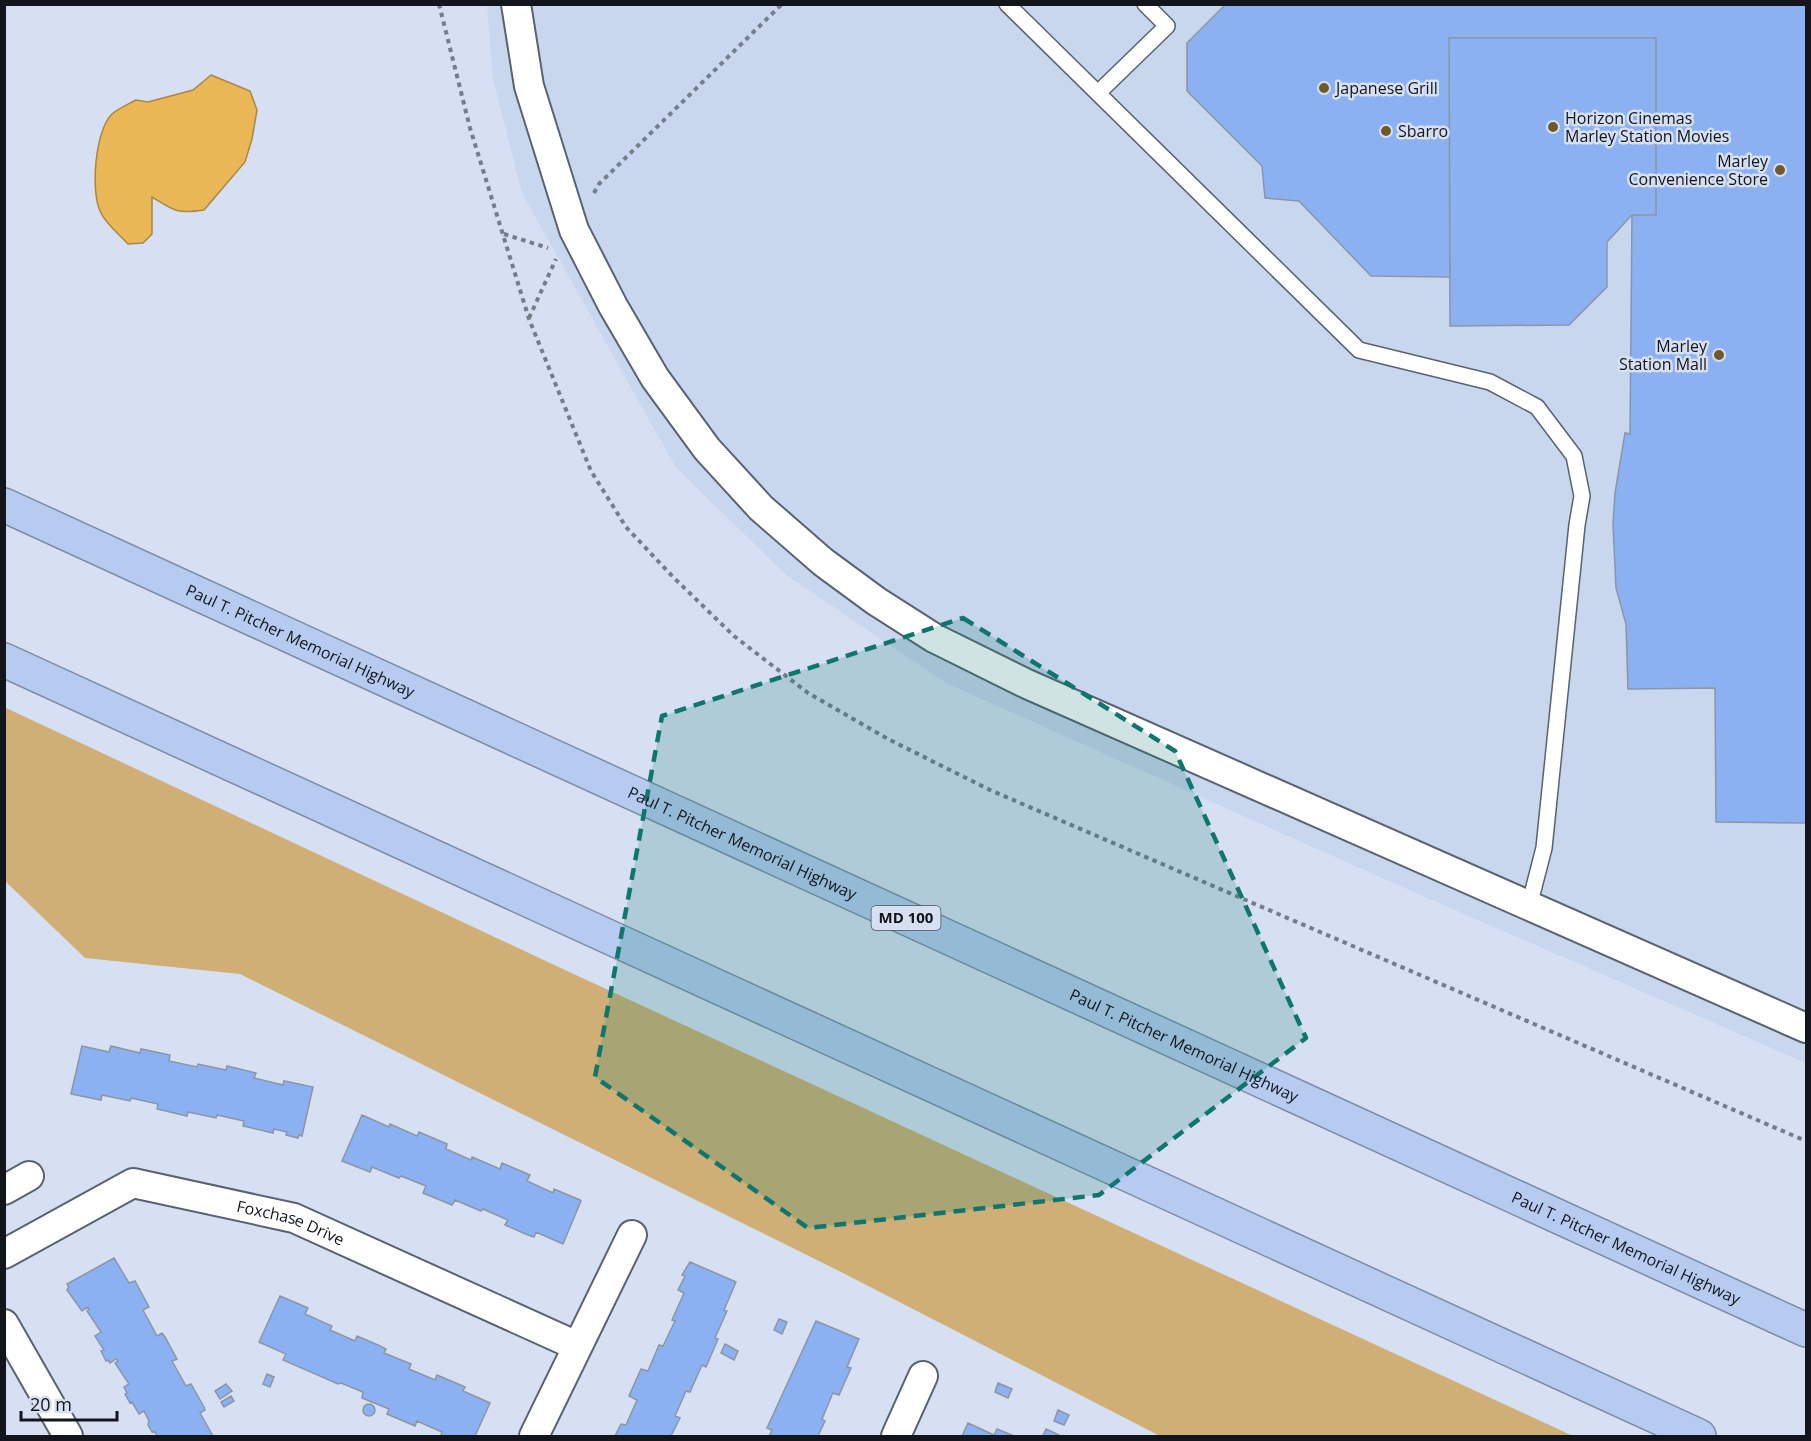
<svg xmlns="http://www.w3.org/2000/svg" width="1811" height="1441" viewBox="0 0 1811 1441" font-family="'Open Sans',sans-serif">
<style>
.built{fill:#c8d6ee}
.green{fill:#cfaf75}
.water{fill:#e9b756;stroke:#a88745;stroke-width:1.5}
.building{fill:#8cb1f2;stroke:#8b95a5;stroke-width:1.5}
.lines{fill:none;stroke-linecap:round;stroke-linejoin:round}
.service-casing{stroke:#596271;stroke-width:18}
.minor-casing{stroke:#596271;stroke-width:32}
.motorway-casing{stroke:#7d8ca5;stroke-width:36}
.path{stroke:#767d89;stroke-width:4;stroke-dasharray:4.5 4.5;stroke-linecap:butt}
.service{stroke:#fff;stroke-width:15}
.minor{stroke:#fff;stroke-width:28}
.motorway{stroke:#b6cbef;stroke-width:33}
.marked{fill:#0f766e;fill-opacity:0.2;stroke:#0f766e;stroke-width:4.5;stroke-dasharray:12 8;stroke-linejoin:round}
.poi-dot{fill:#715829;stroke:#d6e0f2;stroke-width:2}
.labels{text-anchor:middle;stroke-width:5;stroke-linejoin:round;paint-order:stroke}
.shield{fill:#d6e0f2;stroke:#4d535c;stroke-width:1.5}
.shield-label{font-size:15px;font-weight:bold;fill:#12161c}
.poi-label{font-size:16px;fill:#12161c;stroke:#d6e0f2;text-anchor:start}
.street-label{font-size:16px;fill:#12161c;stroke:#d6e0f2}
</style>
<rect width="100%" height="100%" fill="#d6e0f2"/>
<path class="built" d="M 487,5 L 1806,5 L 1806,1063 L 1391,882 L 946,683 L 786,575 L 675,466 L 522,193 L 493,79 Z"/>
<path class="green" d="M 4,707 L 565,970 L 1573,1436 L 1160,1436 L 841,1272 L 240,974 L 85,958 L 5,881 Z"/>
<path class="water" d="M 211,75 L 250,91 L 257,110 L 252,139 L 245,162 L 204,210 C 177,214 174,211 152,197 L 152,234 L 143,243 L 128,244 C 120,235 106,224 101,213 C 90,193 95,130 112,114 C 119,108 129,104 136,100 L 148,102 L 193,90 Z"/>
<path class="building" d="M 1226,4 L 1806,4 L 1806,823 L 1716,822 L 1715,688 L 1628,689 L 1626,624 L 1616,588 L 1613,524 L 1615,493 L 1625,433 L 1630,434 L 1632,215 L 1656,215 L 1656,38 L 1449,38 L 1450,277 L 1371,276 L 1299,201 L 1265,198 L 1262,166 L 1187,91 L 1187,43 Z
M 1449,38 L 1656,38 L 1656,215 L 1632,215 L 1607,242 L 1607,287 L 1569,325 L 1450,326 Z
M 82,1046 L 109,1052 L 111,1046 L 140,1053 L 141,1049 L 170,1055 L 169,1061 L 197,1067 L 198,1064 L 226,1070 L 227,1066 L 256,1073 L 254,1078 L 283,1085 L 284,1081 L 313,1087 L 302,1136 L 299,1135 L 298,1138 L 286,1135 L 287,1132 L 278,1130 L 274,1129 L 273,1133 L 243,1126 L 244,1121 L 217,1115 L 216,1118 L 188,1112 L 187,1116 L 157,1109 L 158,1104 L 131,1098 L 130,1101 L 102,1095 L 101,1100 L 71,1094 Z
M 362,1115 L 389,1127 L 390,1124 L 417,1136 L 419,1132 L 447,1144 L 446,1149 L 471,1160 L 472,1157 L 500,1169 L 502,1163 L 530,1175 L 527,1181 L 553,1193 L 554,1189 L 580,1200 L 581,1201 L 563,1244 L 536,1232 L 534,1237 L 528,1235 L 505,1225 L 508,1220 L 483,1209 L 481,1211 L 455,1200 L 452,1205 L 423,1193 L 426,1186 L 401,1176 L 399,1178 L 372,1167 L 370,1172 L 342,1161 Z
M 114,1258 L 129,1283 L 135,1281 L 148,1305 L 149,1307 L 143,1310 L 157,1336 L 162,1333 L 165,1337 L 177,1359 L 172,1361 L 186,1386 L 191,1384 L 204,1407 L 205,1410 L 200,1413 L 213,1436 L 155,1436 L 157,1435 L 154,1431 L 152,1432 L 148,1425 L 149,1421 L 144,1411 L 139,1414 L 132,1402 L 130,1403 L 125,1394 L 127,1393 L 124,1387 L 129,1384 L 115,1363 L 118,1361 L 116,1359 L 110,1363 L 108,1360 L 106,1361 L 101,1351 L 104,1350 L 95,1336 L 101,1332 L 87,1311 L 89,1310 L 88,1307 L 82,1311 L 67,1290 L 69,1287 L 67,1284 Z
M 690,1262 L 736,1282 L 724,1310 L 727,1311 L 715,1338 L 718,1339 L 706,1367 L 702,1365 L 690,1392 L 686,1391 L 675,1416 L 680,1418 L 671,1436 L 615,1436 L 621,1424 L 626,1425 L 637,1400 L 629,1396 L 641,1369 L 648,1371 L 659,1345 L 663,1346 L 675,1321 L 672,1320 L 684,1293 L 678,1290 L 685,1276 L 682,1275 Z
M 280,1296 L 308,1308 L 305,1314 L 332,1326 L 330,1330 L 355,1341 L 357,1336 L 378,1345 L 386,1349 L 384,1353 L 411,1364 L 409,1369 L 435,1380 L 437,1375 L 465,1387 L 463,1391 L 490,1403 L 475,1436 L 444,1436 L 441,1435 L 442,1432 L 417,1421 L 415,1426 L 387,1414 L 389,1409 L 362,1398 L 363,1392 L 341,1383 L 338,1384 L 283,1360 L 286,1354 L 259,1342 Z
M 779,1319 L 787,1322 L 782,1334 L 774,1330 Z
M 816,1321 L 859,1339 L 847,1367 L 851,1368 L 839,1395 L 833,1393 L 832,1395 L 822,1419 L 825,1421 L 818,1436 L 769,1436 L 772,1430 L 767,1428 Z
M 725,1344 L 738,1351 L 734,1360 L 721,1353 Z
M 267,1374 L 274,1377 L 270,1387 L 263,1384 Z
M 998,1383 L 1012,1389 L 1008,1398 L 995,1392 Z
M 226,1384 L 232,1391 L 220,1399 L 215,1391 Z
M 231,1396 L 234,1401 L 224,1407 L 221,1402 Z
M363 1410a6 6 0 1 1 12 0a6 6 0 1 1-12 0Z
M 1058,1410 L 1069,1415 L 1064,1425 L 1054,1421 Z
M 968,1423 L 994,1435 L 997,1429 L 1014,1436 L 962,1436 Z
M 1046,1429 L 1059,1435 L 1059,1436 L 1043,1436 Z"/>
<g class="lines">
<defs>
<path id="service" d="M 1007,4 L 1359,350 L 1490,382 L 1537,407 L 1574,456 L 1582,496 L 1577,525 L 1544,848 L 1529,906
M 1098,93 L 1167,26 L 1145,4"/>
<g id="minor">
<path d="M 516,4 L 529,86 L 574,230 L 613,306 L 655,378 L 707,449 L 761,508 L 823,562 L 876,601 L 934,638 L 1027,684 L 1806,1028"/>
<path d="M 4,1190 L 29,1176"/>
<path id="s1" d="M 4,1254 L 133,1183 L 294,1218 L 577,1346"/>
<path d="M 4,1324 L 68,1436"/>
<path d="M 534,1436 L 632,1235"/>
<path d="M 896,1436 L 923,1376"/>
</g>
<g id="motorway">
<path id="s2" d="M 4,505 L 1806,1330"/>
<path d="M 4,660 L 1699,1436"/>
</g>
</defs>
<use href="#service" class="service-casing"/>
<use href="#minor" class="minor-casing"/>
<use href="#motorway" class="motorway-casing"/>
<path class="path" d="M 439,4 L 470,128 L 529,319 L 591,471 L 626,527 L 673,577 L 734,636 L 808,693 L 888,739 L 990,790 L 1806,1141
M 594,193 L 599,184 L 782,4
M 504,234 L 548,248
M 529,318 L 556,259"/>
<use href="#service" class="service"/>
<use href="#minor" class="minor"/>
<use href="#motorway" class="motorway"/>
</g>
<path class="marked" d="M 963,618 L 1175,751 L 1306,1038 L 1099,1195 L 808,1228 L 595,1077 L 662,716 Z"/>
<g class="poi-dot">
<circle cx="1324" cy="88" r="6"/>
<circle cx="1553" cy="127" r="6"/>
<circle cx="1386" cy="131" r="6"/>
<circle cx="1780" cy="170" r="6"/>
<circle cx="1719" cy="355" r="6"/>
</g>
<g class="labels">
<rect class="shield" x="871.5" y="906" width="69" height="24" rx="4.5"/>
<g class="shield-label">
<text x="906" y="923">MD 100</text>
</g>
<g class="poi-label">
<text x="1336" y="94">Japanese Grill</text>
<text x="1565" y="124">Horizon Cinemas<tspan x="1565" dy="18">Marley Station Movies</tspan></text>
<text x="1398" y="137">Sbarro</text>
<text x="1768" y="167" text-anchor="end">Marley<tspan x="1768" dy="18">Convenience Store</tspan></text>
<text x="1707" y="352" text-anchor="end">Marley<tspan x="1707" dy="18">Station Mall</tspan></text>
</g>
<g class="street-label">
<text dy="6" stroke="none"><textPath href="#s2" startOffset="326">Paul T. Pitcher Memorial Highway</textPath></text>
<text dy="6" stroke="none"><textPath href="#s2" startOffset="812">Paul T. Pitcher Memorial Highway</textPath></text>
<text dy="6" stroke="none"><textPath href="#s2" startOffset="1298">Paul T. Pitcher Memorial Highway</textPath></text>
<text dy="6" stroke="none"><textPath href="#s1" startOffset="310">Foxchase Drive</textPath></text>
<text dy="6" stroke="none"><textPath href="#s2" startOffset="1784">Paul T. Pitcher Memorial Highway</textPath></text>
</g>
</g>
<rect width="1811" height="1441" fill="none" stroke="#12161c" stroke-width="12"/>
<path d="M21 1411v9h96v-9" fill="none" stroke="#12161c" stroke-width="3"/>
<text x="30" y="1411" font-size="18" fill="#12161c" stroke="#d6e0f2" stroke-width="4.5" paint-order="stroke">20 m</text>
</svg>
